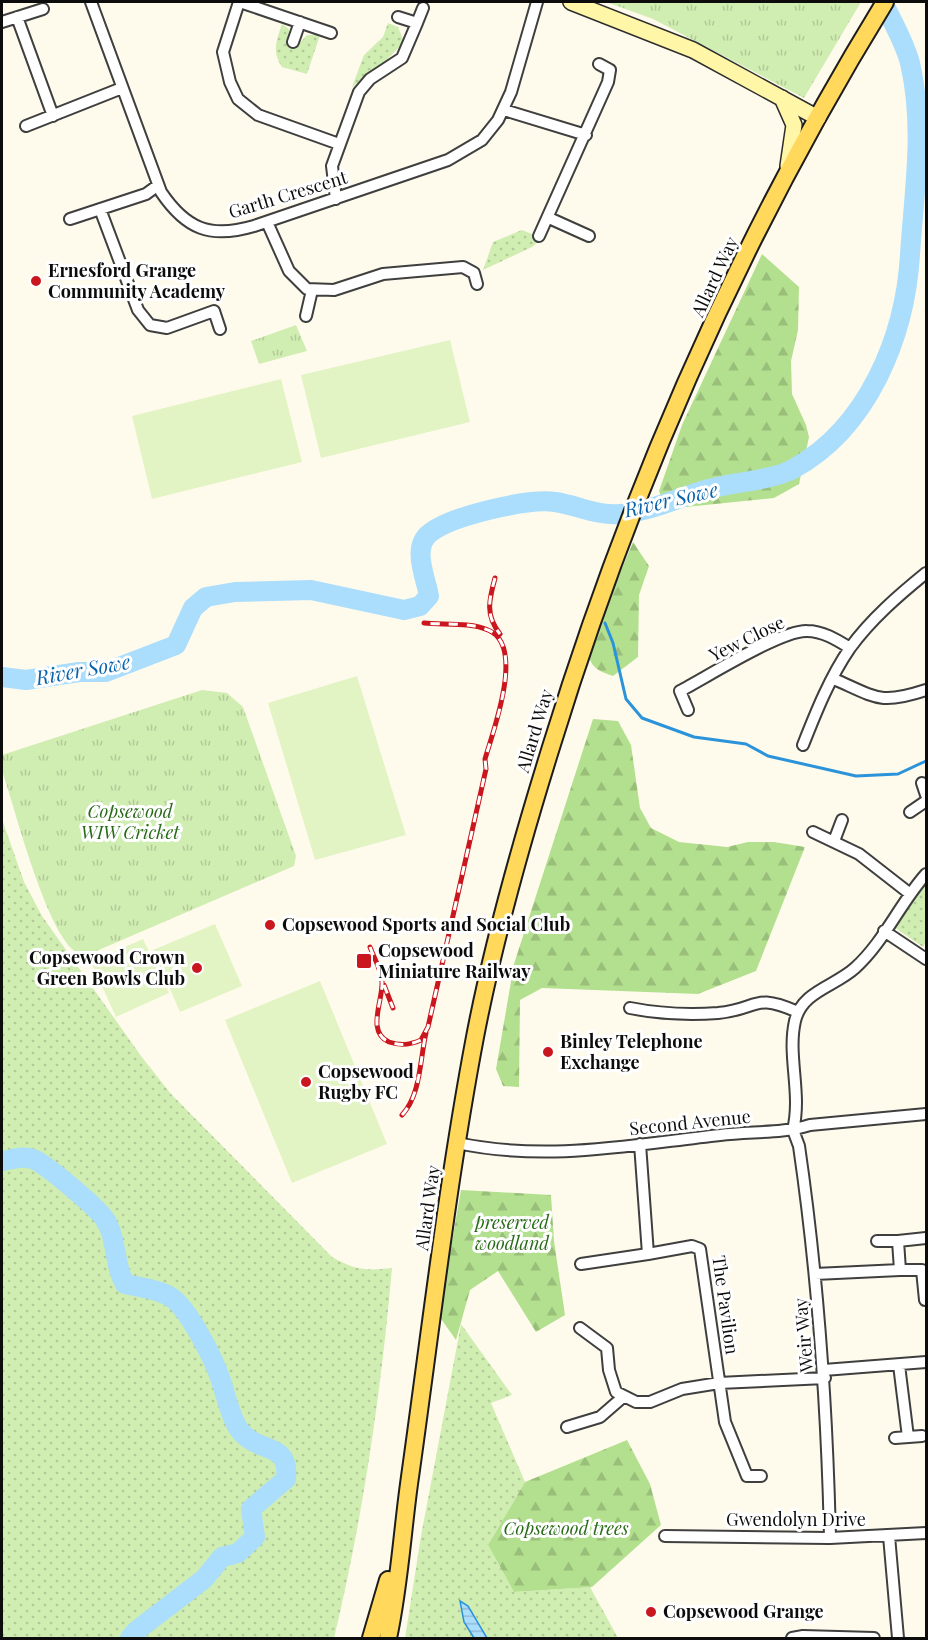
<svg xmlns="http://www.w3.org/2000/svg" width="928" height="1640" viewBox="0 0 928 1640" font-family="'Playfair Display',serif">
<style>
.grass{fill:url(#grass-dots)}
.forest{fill:url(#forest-firs)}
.park{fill:url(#park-tufts)}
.pitch{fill:#e3f4c4}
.water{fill:url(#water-rules);stroke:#2b93da;stroke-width:1.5}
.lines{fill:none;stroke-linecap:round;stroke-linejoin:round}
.stream{stroke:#2b93da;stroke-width:3}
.river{stroke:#abddfc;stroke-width:20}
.street-casing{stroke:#3f3f3f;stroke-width:14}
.secondary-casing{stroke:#2e2e2e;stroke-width:18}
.primary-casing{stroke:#1d1d1d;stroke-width:20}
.street{stroke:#fff;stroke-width:10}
.secondary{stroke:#fff6a7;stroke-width:15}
.primary{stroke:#ffd85c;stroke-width:16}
.rail-casing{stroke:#ca171f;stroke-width:5}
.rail{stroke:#fff;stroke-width:3;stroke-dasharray:9;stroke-linecap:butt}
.poi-dot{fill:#ca171f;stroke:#fff;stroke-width:2}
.labels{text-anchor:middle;stroke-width:6;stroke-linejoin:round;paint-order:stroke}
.street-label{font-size:18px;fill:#0c0c0c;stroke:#fff}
.poi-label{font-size:18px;font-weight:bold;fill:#0c0c0c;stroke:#fff;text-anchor:start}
.park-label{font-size:18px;font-style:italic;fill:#286a17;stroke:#fff}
.water-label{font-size:20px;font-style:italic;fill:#0a63aa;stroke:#fff}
</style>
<defs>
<pattern id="grass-dots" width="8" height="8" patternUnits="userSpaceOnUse" patternTransform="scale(1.5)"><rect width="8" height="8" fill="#d0edb2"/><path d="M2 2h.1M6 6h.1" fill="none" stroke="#b1ca98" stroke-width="1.8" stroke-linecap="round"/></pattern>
<pattern id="forest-firs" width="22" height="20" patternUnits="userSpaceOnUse" patternTransform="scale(1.5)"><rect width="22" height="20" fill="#b3e08f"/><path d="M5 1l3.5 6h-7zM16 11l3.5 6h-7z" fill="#99bf7a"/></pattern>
<pattern id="park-tufts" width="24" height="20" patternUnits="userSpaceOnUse" patternTransform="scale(1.5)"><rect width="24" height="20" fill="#d0edb2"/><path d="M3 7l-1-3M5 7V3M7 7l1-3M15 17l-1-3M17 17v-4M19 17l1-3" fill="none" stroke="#b1ca98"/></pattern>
<pattern id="water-rules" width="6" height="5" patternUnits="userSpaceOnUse" patternTransform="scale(1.5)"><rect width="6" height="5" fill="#abddfc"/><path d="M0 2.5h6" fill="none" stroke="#92bcd7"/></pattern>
</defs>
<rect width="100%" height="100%" fill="#fffbec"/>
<path class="grass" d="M 388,23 L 398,27 L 404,42 L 382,65 L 352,87 L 364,55 L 383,37 Z
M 282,24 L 289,29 L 289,41 L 298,45 L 307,35 L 320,35 L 307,74 L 282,67 C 272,52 276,41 282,24 Z
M 522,230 L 542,238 L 532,247 L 483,270 L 493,242 Z
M 2,819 L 24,882 L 42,916 L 141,1056 L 171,1094 L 332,1257 C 355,1270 366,1271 392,1268 C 381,1393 363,1517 334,1638 L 2,1638 Z
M 926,883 L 926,942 L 923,947 L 894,927 Z
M 461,1324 L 512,1395 L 491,1403 L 525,1482 L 488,1545 L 514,1592 L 590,1587 L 618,1638 L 405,1638 L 421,1536 Z"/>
<path class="forest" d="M 762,254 L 799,287 L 798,330 L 791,361 L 792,394 L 806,425 L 809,437 L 799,484 L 774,498 L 666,509 L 659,491 L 682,425 Z
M 633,542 L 649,566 L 639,595 L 638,657 L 613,676 C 597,671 589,666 588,649 Z
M 593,719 L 618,721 L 631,745 L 640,808 L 651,828 L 679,842 L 727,847 L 748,842 L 774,842 L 805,847 L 756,971 L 698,994 L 542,988 L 520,1000 L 519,1087 L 503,1086 L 496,1069 L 514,964 Z
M 461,1190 L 551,1195 L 554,1241 L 565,1315 L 536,1332 L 498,1271 L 470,1290 L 456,1340 L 439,1316 Z
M 627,1440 L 650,1484 L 661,1525 L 592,1587 L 514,1592 L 488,1545 L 525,1482 Z"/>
<path class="park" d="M 606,2 L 861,2 L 804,98 L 653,19 Z
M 296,325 L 307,351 L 259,364 L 251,341 Z
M 202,690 L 227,693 L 243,707 L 296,856 L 294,866 L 94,952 C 86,954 78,955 72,949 C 44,922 16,813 2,770 L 2,755 Z"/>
<path class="pitch" d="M 450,340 L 470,422 L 321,458 L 301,375 Z
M 281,379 L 302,462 L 152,499 L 132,416 Z
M 357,676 L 406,835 L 315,860 L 268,703 Z
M 215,924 L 242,986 L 180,1012 L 153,950 Z
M 143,939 L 169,993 L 116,1017 L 91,962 Z
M 320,981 L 387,1144 L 292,1183 L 225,1020 Z"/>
<path class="water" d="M 460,1601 L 468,1606 L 487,1638 L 474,1638 L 464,1622 Z"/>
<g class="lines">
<path class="stream" d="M 605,623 L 613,643 L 626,699 L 642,718 L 694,737 L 746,744 L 768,756 L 856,776 L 898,774 L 926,761"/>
<path class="river" d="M 2,677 L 26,680 L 79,672 L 106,672 L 176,645 L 193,608 L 206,597 L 235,592 L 311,590 L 404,610 L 420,606 L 429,596 C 426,578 411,547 430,533 C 451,516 528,498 555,502 C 577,505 597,516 620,514 C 651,512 683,495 713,488 C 736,482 773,480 793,469 C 868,428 905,337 910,255 C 914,190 925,128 910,63 C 905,43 892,21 883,2
M 2,1161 C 12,1160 22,1155 33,1159 C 46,1164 96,1207 104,1218 C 118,1238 113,1264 125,1284 C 138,1287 157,1289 169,1296 C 187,1305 215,1361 221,1381 C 226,1396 230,1415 238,1428 C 257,1456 290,1439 286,1479 L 251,1509 L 255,1537 L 238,1553 L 222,1557 L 204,1579 L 136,1631 L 130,1638"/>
<defs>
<path id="street" d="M 91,2 L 161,192 C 186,229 210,239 254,226 L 448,160 L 482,140 L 498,120 L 511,92 L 537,2
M 239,2 L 223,52 L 230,82 L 238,99 L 258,115 L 339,144
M 240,2 L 331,33
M 17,17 L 53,116
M 2,22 L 43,9
M 417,23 L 423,8
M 293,42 L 300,22
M 504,110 L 586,135
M 26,126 L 122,88
M 336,199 L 332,166 L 359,92 L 370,79 L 402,58 L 417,23 L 398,17
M 100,209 L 138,310 L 150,325 L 167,328 L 214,311 L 220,329
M 549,218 L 589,236
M 70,219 L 146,194 L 157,186
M 267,222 L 289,271 L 307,289 L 334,290 L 383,274 L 463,267 L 474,273 L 477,284
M 539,236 L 608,82 L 610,70 L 599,64
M 306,316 L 312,290
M 834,679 C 877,698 880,705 926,690
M 688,710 L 680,691 C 707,677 781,630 807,631 C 823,631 837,640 850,648
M 803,745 C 816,712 830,677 850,648 C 871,619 899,595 926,573
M 922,783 L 926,795
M 910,812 L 926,801
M 813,832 L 859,854 L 909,893
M 834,841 L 842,820
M 884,931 L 926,959
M 630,1008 C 660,1014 688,1015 718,1013 C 760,1009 752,992 798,1012
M 793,1130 L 799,1146 C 818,1276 827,1406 830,1538
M 793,1130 C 802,1093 787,1056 795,1021 C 802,991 834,987 855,968 C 884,942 900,903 926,874
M 457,1143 C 548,1162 629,1145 720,1135 C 750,1131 782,1134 810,1125 L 926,1114
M 640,1144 L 648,1254 L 692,1246 L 700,1249 L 725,1422 L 747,1476 L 761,1476
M 877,1241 L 898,1241
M 581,1264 L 648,1254
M 815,1274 L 900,1270
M 925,1300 L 922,1270 L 900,1270 L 898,1241 L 926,1238
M 580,1328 L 607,1348 L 609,1370 L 616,1392 L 636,1402 L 650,1402 L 682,1389 L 719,1383 L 825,1378
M 899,1365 L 908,1437
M 824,1370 L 926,1362
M 567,1427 L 600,1417 L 623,1397
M 895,1438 L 922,1436
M 665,1536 L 830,1538 L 926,1533
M 889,1536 L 898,1638
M 792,1638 L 803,1636 L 874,1638"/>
<path id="secondary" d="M 571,2 L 693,50 L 818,118
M 782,98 L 794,125 L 788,166"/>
<path id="primary" d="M 371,1638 L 388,1580
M 388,1638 C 399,1588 402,1535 409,1484 C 430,1335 447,1185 475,1037 C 494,938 522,840 552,744 C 632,484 743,233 885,2"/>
</defs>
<use href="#street" class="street-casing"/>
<use href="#secondary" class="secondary-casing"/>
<use href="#primary" class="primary-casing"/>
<use href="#street" class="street"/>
<use href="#secondary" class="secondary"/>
<use href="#primary" class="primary"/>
<defs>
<path id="rail" d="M 495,578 C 489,600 485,615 500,634
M 370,947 C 374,958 382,971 382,982 C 383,1001 366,1032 389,1042 C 401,1046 410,1045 421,1040 L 428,1027 L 486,769 L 485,759 C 493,731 526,645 488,630 C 470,622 443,625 424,623
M 384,985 L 393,1008
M 402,1115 C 421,1095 420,1058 426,1033"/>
</defs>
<use href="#rail" class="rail-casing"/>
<use href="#rail" class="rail"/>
</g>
<g class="poi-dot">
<circle cx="36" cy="281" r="6"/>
<circle cx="270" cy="925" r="6"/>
<rect x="356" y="953" width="16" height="16" rx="3"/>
<circle cx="197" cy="968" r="6"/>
<circle cx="548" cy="1052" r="6"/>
<circle cx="306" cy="1082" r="6"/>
<circle cx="651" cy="1612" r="6"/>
</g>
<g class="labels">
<g class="street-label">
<text transform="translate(288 195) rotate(-17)" y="6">Garth Crescent</text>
<text transform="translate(715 277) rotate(-65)" y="6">Allard Way</text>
<text transform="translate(747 639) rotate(-26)" y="6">Yew Close</text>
<text transform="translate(535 731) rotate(-73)" y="6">Allard Way</text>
<text transform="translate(690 1123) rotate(-6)" y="6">Second Avenue</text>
<text transform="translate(428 1208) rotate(-82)" y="6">Allard Way</text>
<text transform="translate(725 1305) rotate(82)" y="6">The Pavilion</text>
<text transform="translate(804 1335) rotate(-95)" y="6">Weir Way</text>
<text x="796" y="1526">Gwendolyn Drive</text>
</g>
<g class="poi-label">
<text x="48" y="277">Ernesford Grange<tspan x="48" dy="21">Community Academy</tspan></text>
<text x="282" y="931">Copsewood Sports and Social Club</text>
<text x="378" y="957">Copsewood<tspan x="378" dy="21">Miniature Railway</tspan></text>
<text x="185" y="964" text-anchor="end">Copsewood Crown<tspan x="185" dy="21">Green Bowls Club</tspan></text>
<text x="560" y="1048">Binley Telephone<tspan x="560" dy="21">Exchange</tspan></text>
<text x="318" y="1078">Copsewood<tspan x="318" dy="21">Rugby FC</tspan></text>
<text x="663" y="1618">Copsewood Grange</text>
</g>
<g class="park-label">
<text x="130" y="818">Copsewood<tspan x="130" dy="21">WIW Cricket</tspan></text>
<text x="512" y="1229">preserved<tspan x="512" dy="21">woodland</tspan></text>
<text x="566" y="1535">Copsewood trees</text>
</g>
<g class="water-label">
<text transform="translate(671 500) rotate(-13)" y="7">River Sowe</text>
<text transform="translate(83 670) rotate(-10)" y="7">River Sowe</text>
</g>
</g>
<rect width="928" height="1640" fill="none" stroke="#0c0c0c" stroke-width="6"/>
</svg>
